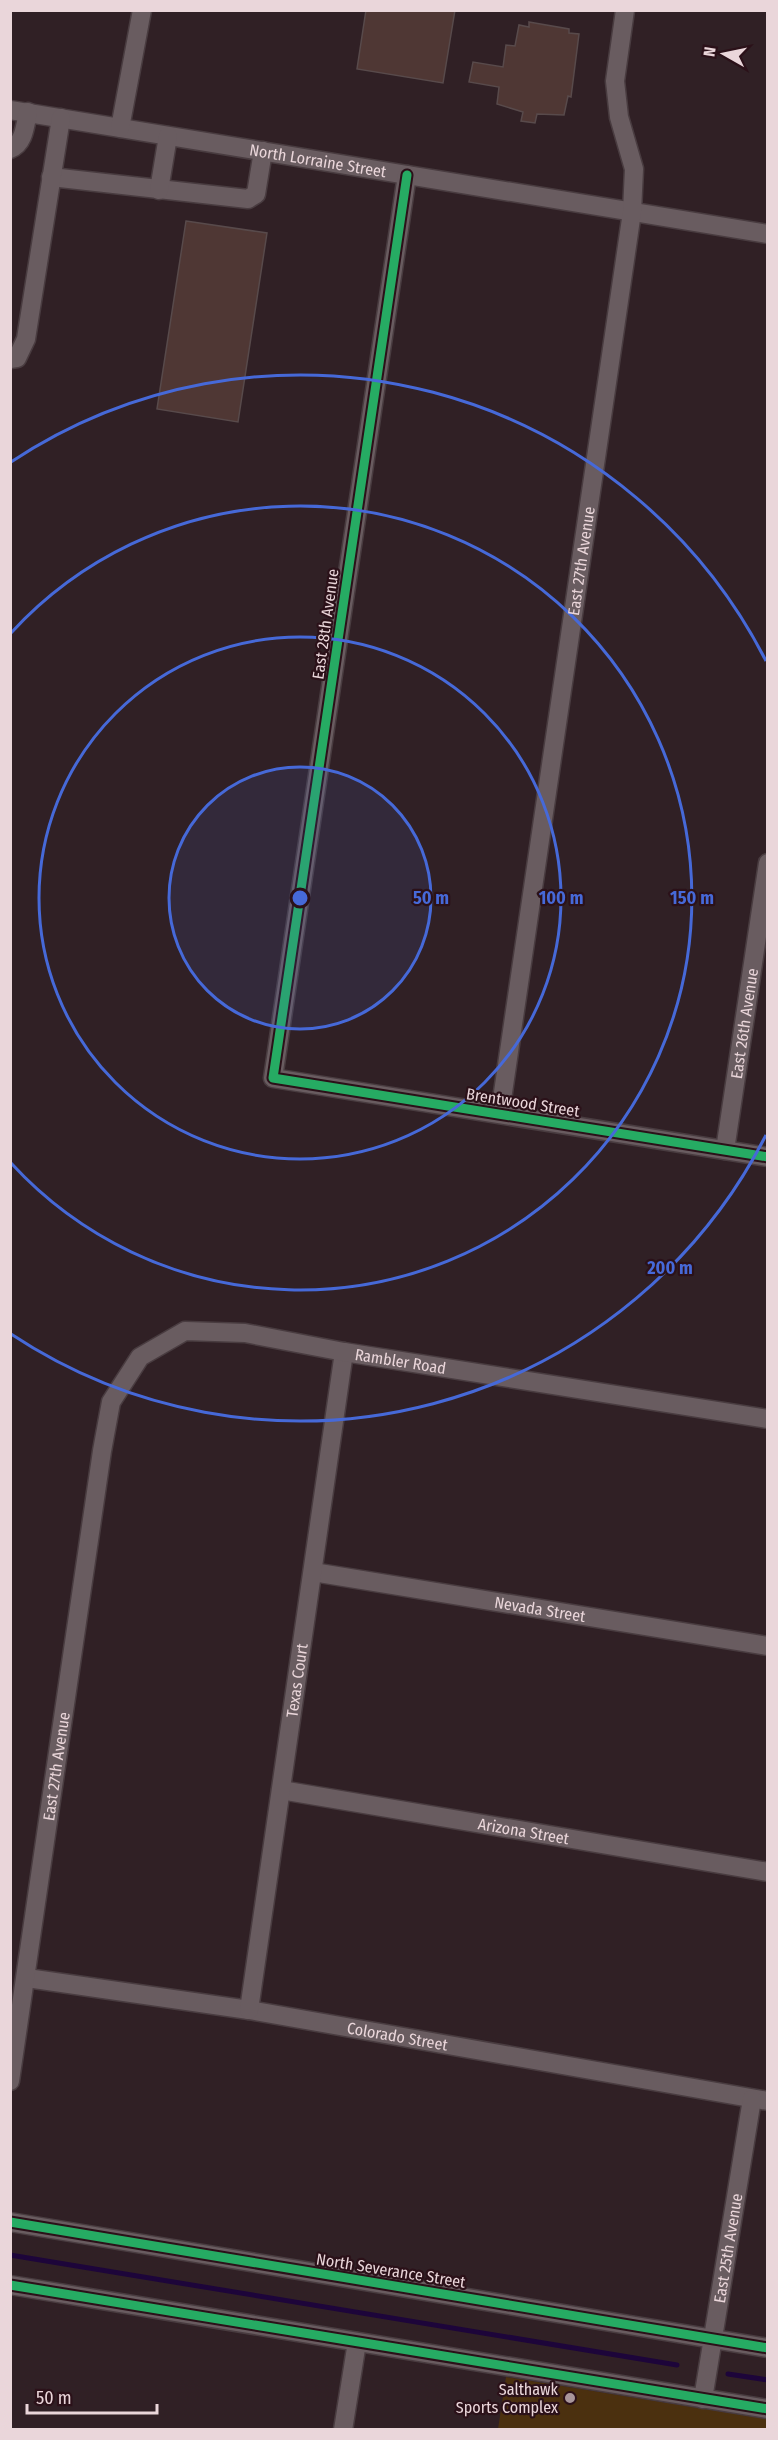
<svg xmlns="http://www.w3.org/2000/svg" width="778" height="2440" viewBox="0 0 778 2440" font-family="'Fira Sans Condensed',sans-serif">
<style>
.green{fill:#4b300f}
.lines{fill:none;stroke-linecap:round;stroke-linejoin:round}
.stream{stroke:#1d053a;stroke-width:5}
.building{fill:#4f3734;stroke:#584a4b;stroke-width:1.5}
.minor-casing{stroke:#493c40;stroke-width:21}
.minor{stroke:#695c60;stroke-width:18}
.cycleway-casing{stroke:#2b1119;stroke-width:13}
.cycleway{stroke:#26ab63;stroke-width:9}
.ring{fill:none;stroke:#4669d8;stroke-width:3}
.poi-dot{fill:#a9969b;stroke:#2b1119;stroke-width:2}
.labels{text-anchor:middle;stroke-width:4.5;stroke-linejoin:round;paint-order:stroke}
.street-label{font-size:16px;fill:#ead6da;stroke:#2b1119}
.poi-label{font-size:16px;fill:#ead6da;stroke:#2b1119;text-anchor:end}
.centre{fill:#4669d8;stroke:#2b1119;stroke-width:3}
.ring-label{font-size:18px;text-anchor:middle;font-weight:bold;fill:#4669d8;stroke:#2b1119;stroke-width:4.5;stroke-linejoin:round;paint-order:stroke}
</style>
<rect width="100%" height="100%" fill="#302025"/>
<path class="green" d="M 506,2377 L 767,2419 L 767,2429 L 498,2429 Z"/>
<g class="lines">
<path class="stream" d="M 10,2255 L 677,2365
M 728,2374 L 768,2380"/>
</g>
<path class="building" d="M 366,10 L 455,10 L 443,83 L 357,69 Z
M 529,22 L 569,29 L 569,33 L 579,34 L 571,97 L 568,96 L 564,115 L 537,114 L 535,123 L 521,121 L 523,112 L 497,104 L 499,87 L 469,82 L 473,62 L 503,67 L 506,45 L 515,46 L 519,25 L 529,27 Z
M 186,221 L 267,233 L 238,422 L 157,409 Z"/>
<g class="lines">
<defs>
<g id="minor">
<path id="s1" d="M 10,110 L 768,234"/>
<path d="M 120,128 L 142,10"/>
<path d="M 10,149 C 24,144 25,126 28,112"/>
<path d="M 407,175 L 273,1078 L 768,1157"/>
<path d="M 51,177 L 248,199 L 256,194 L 263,151"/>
<path d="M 159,190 L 168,136"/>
<path d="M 10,359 L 17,358 L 26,339 L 61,118"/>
<path id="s2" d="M 500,1113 L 632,212 L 634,169 L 619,117 L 615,81 L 625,10"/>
<path id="s3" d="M 725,1150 L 768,863"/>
<path id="s4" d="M 313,1572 L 768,1646"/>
<path id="s5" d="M 281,1790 L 768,1872"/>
<path id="s6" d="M 27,1978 L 249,2010 L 768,2101"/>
<path id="s7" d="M 249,2010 L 344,1352"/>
<path id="s8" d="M 10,2081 L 102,1451 L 111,1402 L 140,1357 L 185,1331 L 245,1333 L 344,1352 L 768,1419"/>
<path d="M 10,2222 L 768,2348"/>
<path d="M 10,2285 L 768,2409"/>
<path id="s9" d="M 703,2399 L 752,2099"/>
<path d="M 343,2430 L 357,2342"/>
</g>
</defs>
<use href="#minor" class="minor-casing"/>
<use href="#minor" class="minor"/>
<defs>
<path id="cycleway" d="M 407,175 L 273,1078 L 768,1157
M 10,2222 L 768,2348
M 10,2285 L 768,2409"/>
</defs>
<use href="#cycleway" class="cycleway-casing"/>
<use href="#cycleway" class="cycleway"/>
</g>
<circle cx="300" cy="898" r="131" fill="#4669d8" fill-opacity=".12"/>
<g class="ring">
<circle cx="300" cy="898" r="131"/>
<circle cx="300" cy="898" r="261"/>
<path d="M11 633A392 392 0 1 1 11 1163"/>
<path d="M766 1135A523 523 0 0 1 11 1334M11 462A523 523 0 0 1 766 661"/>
</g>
<circle class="poi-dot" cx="570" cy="2398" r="6"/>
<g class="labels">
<g class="street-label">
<text dy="6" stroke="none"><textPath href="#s1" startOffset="312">North Lorraine Street</textPath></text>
<text dy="6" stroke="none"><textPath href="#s2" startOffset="558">East 27th Avenue</textPath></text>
<text transform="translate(325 624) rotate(-82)" y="6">East 28th Avenue</text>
<text dy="6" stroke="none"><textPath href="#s3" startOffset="128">East 26th Avenue</textPath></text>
<text transform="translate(523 1102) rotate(9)" y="6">Brentwood Street</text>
<text dy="6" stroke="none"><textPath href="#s8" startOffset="1010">Rambler Road</textPath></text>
<text dy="6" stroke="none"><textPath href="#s4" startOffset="230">Nevada Street</textPath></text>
<text dy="6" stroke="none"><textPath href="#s7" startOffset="333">Texas Court</textPath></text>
<text dy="6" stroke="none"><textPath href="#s8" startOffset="318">East 27th Avenue</textPath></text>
<text dy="6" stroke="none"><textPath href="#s5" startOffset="246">Arizona Street</textPath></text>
<text dy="6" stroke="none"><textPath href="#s6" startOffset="375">Colorado Street</textPath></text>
<text dy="6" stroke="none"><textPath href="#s9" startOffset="153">East 25th Avenue</textPath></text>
<text transform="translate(391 2270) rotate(9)" y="6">North Severance Street</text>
</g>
<g class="poi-label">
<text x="558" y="2395">Salthawk<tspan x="558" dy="18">Sports Complex</tspan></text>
</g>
</g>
<circle cx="300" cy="898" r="9" class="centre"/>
<g class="ring-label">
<text x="431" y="904">50 m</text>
<text x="561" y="904">100 m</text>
<text x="692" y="904">150 m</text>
<text x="670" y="1274">200 m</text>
</g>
<rect width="778" height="2440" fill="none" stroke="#ead6da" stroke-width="24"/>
<g transform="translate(724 54) rotate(279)" stroke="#2b1119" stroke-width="4.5" paint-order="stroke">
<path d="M0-4.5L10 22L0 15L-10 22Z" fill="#ead6da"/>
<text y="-9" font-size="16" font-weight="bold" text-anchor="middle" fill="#ead6da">N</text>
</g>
<path d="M27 2404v9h130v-9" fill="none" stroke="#ead6da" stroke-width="3"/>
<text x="36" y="2404" font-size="18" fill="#ead6da" stroke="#2b1119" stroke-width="4.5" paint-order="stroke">50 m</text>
</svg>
